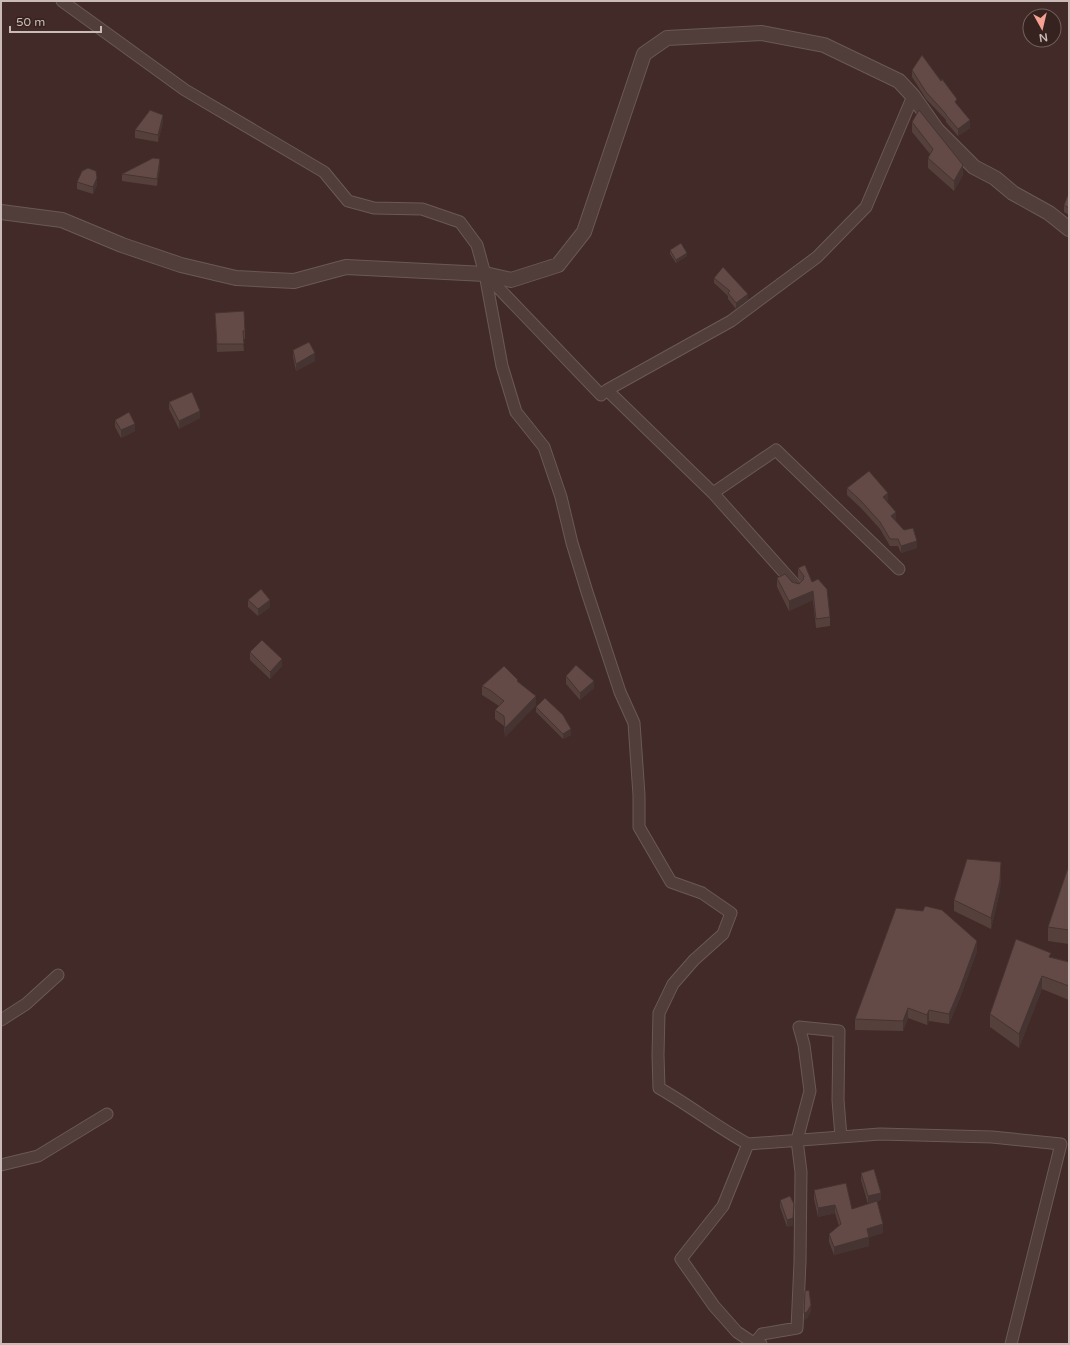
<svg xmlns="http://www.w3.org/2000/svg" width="1070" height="1345" viewBox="0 0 1070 1345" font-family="'Varela Round',sans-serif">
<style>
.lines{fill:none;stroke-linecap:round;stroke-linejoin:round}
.minor-casing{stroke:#6b5956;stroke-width:13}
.tertiary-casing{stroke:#6b5956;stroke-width:16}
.minor{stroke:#513e3b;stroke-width:11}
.tertiary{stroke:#513e3b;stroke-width:14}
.wall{fill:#55403c}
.shaded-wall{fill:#453431}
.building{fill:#634a46;stroke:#453431}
</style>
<rect width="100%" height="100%" fill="#412a27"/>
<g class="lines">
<defs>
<path id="minor" d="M 62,1 L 185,90 L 324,172 L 348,201 L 374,208 L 422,209 L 460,222 L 477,245 L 485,274 L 502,366 L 516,412 L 544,447 L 561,497 L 572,543 L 587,592 L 620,692 L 634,723 L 639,795 L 639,827 L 671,882 L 702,893 L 731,913 L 723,934 L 694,960 L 673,984 L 659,1013 L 658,1055 L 659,1088 C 689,1105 717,1127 748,1144 L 723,1206 L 681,1259 L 714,1306 L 737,1332 L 755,1344
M 486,275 L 601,395 L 607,390 L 713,493 L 776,450 L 899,569
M 607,390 L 731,321 L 817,257 L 866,207 L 913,96
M 713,493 L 797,587
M 1,1020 L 26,1004 L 58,975
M 748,1144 L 880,1134 L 992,1137 L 1061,1144 L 1011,1344
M 1,1165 L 38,1156 L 107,1114
M 761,1344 L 758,1339 L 762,1334 L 797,1328 L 800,1262 L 801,1172 L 797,1140 L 810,1091 L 804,1045 L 799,1027 L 839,1031 L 838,1100 L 841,1137"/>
<path id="tertiary" d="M 1,212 L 62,220 L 122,245 L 181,265 L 236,278 L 294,281 L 346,267 L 485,274 L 511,280 L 558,265 L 584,232 L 644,54 L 667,38 L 762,33 L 824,45 L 899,81 L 913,96 L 937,130 L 974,167 L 995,178 L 1013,193 L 1049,213 L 1069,229"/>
</defs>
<use href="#minor" class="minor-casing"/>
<use href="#tertiary" class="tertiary-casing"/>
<use href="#minor" class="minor"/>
<use href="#tertiary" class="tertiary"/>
</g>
<path class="wall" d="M 912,70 L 957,105 L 970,128 L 958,136 L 946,122 L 946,120 L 926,99 L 912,77 Z
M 163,122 L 158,142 L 135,138 L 135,130 Z
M 912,122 L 963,175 L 954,191 L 928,168 L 928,158 L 930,154 L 912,132 Z
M 160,167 L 157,186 L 122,181 L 122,174 Z
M 77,182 L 97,185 L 93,194 L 77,189 Z
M 1069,194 L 1069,215 L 1064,212 L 1064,205 Z
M 670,250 L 687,256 L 676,263 L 670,254 Z
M 714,278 L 748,300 L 736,309 L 728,299 L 728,296 L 714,283 Z
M 215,313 L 245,331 L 245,339 L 243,339 L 244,351 L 217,352 Z
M 293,350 L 315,361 L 296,371 L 293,357 Z
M 169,402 L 200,418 L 179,429 L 169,409 Z
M 115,420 L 135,431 L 121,438 L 115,427 Z
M 847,488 L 888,500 L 886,501 L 896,519 L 894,520 L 917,548 L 901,553 L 898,546 L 890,546 L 880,529 L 861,508 L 847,495 Z
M 798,568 L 812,582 L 830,617 L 830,626 L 816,628 L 813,600 L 789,611 L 777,587 L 777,578 L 799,584 L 801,582 L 798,578 Z
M 248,600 L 270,607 L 258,616 L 248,607 Z
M 250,652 L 282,666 L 270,679 L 250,660 Z
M 566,676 L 594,688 L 580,700 L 566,684 Z
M 518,682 L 536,705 L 505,737 L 504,726 L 495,719 L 495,710 L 499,706 L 490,700 L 482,695 L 482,686 Z
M 536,707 L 571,735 L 563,739 L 536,712 Z
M 1069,865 L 1069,944 L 1048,941 L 1048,927 Z
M 1001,873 L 1000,891 L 991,929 L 954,911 L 954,900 Z
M 977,951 L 960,998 L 949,1024 L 929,1021 L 927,1025 L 908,1018 L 903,1031 L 855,1030 L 855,1019 Z
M 1051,957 L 1069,962 L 1069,1000 L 1042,989 L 1019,1048 L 990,1027 L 990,1014 Z
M 861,1173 L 881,1200 L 877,1201 L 883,1233 L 869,1237 L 869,1246 L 834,1255 L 829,1242 L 829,1234 L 839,1226 L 835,1213 L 818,1217 L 814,1199 L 814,1190 L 852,1209 L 877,1201 L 868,1204 L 861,1180 Z
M 780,1200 L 793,1225 L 787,1227 L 780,1207 Z"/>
<path class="shaded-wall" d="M 163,115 L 163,122 L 158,142 L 158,135 Z
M 970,120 L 970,128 L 958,136 L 958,129 Z
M 160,159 L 160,167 L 157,186 L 157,179 Z
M 963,165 L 963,175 L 954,191 L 954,181 Z
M 97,178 L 97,185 L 93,194 L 93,187 Z
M 687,253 L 687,256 L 676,263 L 676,260 Z
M 748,294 L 748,300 L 736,309 L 736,303 Z
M 315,353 L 315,361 L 296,371 L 296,364 Z
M 200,411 L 200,418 L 179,429 L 179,421 Z
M 135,424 L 135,431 L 121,438 L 121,430 Z
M 888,493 L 888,500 L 883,504 L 883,497 Z
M 896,512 L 896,519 L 891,523 L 891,516 Z
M 917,541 L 917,548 L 901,553 L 901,546 Z
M 813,591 L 813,600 L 789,611 L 789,601 Z
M 270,600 L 270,607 L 258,616 L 258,609 Z
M 282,659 L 282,666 L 270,679 L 270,672 Z
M 594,681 L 594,688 L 580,700 L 580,693 Z
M 536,696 L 536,705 L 505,737 L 505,728 Z
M 571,729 L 571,735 L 563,739 L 563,734 Z
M 1001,862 L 1000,891 L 991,929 L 991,918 Z
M 977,941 L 977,951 L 960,998 L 949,1024 L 949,1014 Z
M 1042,976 L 1042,989 L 1019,1048 L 1019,1034 Z
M 908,1008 L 908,1018 L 903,1031 L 903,1021 Z
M 929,1010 L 929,1021 L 927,1025 L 927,1015 Z
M 881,1193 L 881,1200 L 868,1204 L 868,1196 Z
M 794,1204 L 793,1225 L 787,1227 L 787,1220 Z
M 835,1205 L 835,1213 L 818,1217 L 818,1208 Z
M 883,1224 L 883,1233 L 868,1238 L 869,1237 L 869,1246 L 834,1255 L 834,1247 L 867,1229 Z
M 811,1305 L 811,1312 L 807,1319 L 804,1320 L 804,1313 Z"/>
<path class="building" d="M 922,55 L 941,81 L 942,79 L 957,99 L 955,102 L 970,120 L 958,129 L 946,115 L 946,114 L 926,92 L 912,70 Z
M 150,110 L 163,115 L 158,135 L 135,130 Z
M 919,110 L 963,165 L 954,181 L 928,158 L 933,149 L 912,122 Z
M 153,158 L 160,159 L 157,179 L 122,174 Z
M 88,168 L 96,171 L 97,178 L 93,187 L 77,182 L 82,171 Z
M 1069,194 L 1069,208 L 1064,205 L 1068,195 Z
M 681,243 L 687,253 L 676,260 L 670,250 Z
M 723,267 L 748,294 L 736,303 L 728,293 L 730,291 L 714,278 Z
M 244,311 L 245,331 L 243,331 L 244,344 L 217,344 L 215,313 Z
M 309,342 L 315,353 L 296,364 L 293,350 Z
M 192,392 L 200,411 L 179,421 L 169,402 Z
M 129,412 L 135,424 L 121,430 L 115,420 Z
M 869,471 L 888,493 L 883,497 L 896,512 L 891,516 L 904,530 L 913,528 L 917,541 L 901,546 L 898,539 L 890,539 L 880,522 L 861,501 L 847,488 Z
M 805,565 L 812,582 L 818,579 L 827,589 L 830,617 L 816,619 L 813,591 L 789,601 L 777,578 L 785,574 L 792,582 L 799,584 L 803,580 L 804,576 L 798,568 Z
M 261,589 L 270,600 L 258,609 L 248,600 Z
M 262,640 L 282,659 L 270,672 L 250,652 Z
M 576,665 L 594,681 L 580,693 L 566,676 Z
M 504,666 L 518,680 L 517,681 L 536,696 L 505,728 L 504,716 L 495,710 L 504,701 L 490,690 L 482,686 Z
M 545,698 L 563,715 L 571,729 L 563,734 L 536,707 Z
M 967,859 L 1001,862 L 1000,880 L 991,918 L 954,900 Z
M 1069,865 L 1069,930 L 1048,927 Z
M 925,906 L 942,910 L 977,941 L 960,988 L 949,1014 L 929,1010 L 927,1015 L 908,1008 L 903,1021 L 855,1019 L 896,908 L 923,911 Z
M 1016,939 L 1051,953 L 1049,957 L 1069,962 L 1069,986 L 1042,976 L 1019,1034 L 990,1014 Z
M 874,1169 L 881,1193 L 868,1196 L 861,1173 Z
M 846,1183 L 852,1209 L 877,1201 L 883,1224 L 867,1229 L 869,1237 L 834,1247 L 829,1234 L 841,1224 L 835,1205 L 818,1208 L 814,1190 Z
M 790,1196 L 794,1204 L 793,1218 L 787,1220 L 780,1200 Z
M 809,1290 L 811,1305 L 807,1312 L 804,1313 L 805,1291 Z"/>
<rect width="1070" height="1345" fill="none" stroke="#cbbbb8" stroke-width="4"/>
<g transform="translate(1042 28) rotate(172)"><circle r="19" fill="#362320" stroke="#72605d"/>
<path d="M0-3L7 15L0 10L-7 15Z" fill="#f6a292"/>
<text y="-6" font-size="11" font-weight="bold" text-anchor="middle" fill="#cbbbb8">N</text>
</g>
<path d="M10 26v6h91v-6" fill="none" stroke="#cbbbb8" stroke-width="2"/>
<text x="16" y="26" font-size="12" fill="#cbbbb8" stroke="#362320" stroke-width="3" paint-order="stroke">50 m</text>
</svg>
